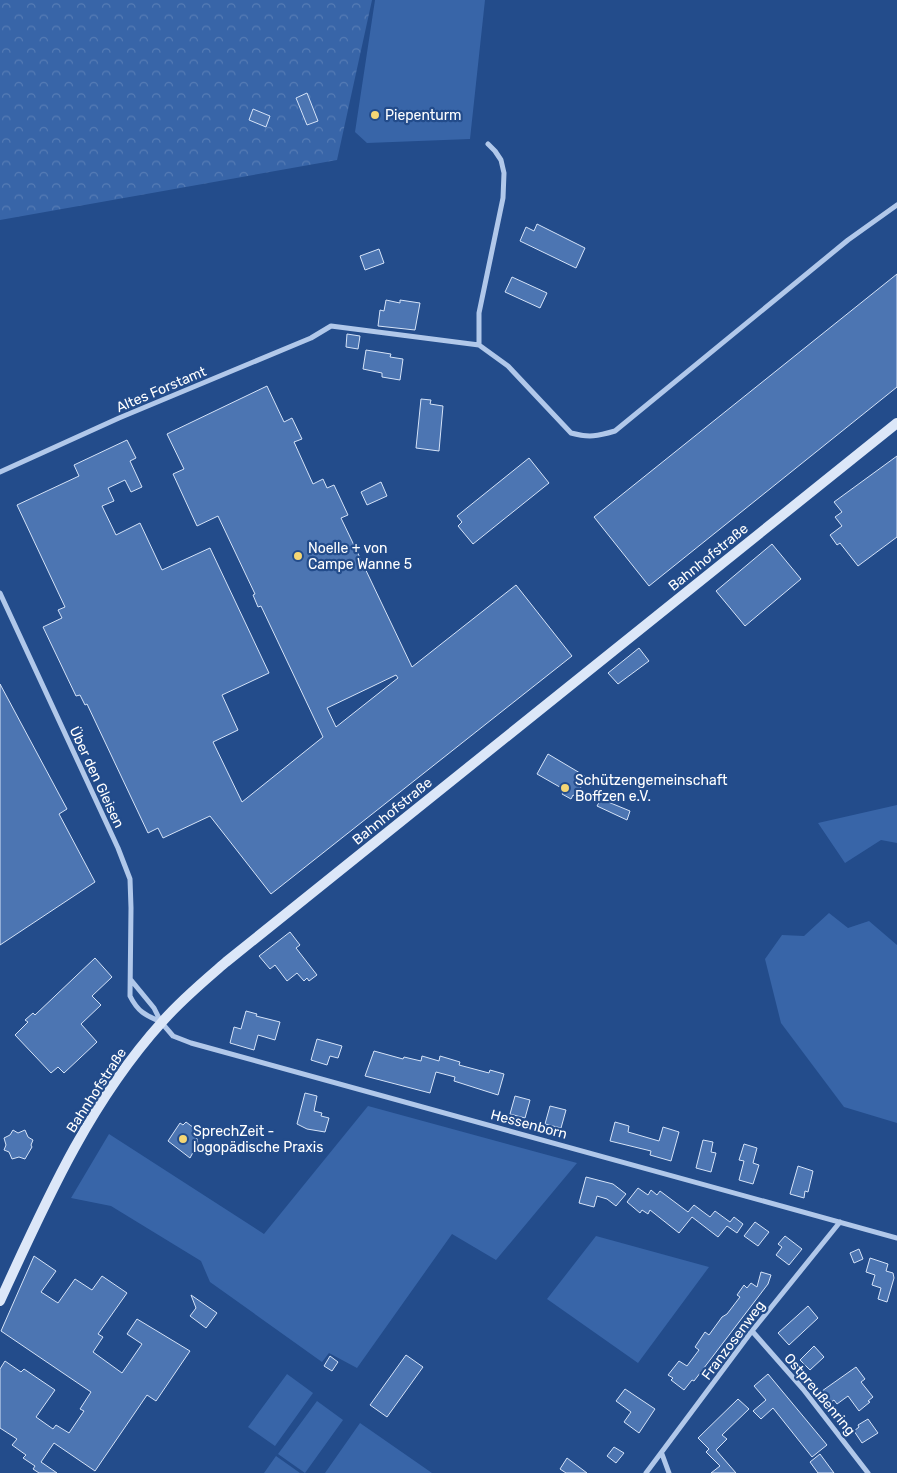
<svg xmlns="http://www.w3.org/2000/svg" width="897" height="1473" viewBox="0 0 897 1473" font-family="Rubik,sans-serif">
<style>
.grass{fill:#3865a8}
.forest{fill:url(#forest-crowns)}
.building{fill:#4c75b2;stroke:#d5e3f8;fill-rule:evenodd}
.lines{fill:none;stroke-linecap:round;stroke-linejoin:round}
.street{stroke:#b1c8ea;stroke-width:5}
.secondary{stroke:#dce7f8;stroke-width:10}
.poi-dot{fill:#f5d674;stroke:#234c8b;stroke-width:2}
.labels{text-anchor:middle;stroke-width:4.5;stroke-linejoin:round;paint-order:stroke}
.poi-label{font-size:14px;fill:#fff;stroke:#234c8b;text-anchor:start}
.street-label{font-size:14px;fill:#fff;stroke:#234c8b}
</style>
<defs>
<pattern id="forest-crowns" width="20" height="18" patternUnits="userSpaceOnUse" patternTransform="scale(1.25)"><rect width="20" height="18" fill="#3865a8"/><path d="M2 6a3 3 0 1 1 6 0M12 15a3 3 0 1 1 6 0" fill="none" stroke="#567cb5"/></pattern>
</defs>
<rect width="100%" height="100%" fill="#234c8b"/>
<path class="grass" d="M 375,0 L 485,0 L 470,139 L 367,143 L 355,132 Z
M 897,805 L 897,843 L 881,840 L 845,863 L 818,823 Z
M 829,913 L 848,928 L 869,921 L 897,945 L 897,1123 L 844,1107 L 781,1023 L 765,959 L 782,935 L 804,936 Z
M 368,1106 L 577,1163 L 496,1260 L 452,1234 L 357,1368 L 329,1353 L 322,1362 L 210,1282 L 201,1261 L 111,1206 L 71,1198 L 109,1134 L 264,1234 Z
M 596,1236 L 709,1267 L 638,1363 L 547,1299 Z
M 287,1374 L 313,1393 L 275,1446 L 248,1427 Z
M 317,1401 L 343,1420 L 305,1473 L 278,1454 Z
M 360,1423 L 432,1473 L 325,1473 Z
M 276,1456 L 300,1473 L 264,1473 Z"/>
<path class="forest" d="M 0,0 L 372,0 L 337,160 L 0,220 Z"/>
<path class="building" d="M 307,93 L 318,121 L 307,125 L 296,98 Z
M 253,109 L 270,116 L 266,127 L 249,120 Z
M 537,224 L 585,248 L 576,268 L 520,241 L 526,227 L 534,231 Z
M 379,249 L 384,263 L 365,270 L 360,256 Z
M 897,274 L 897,387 L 649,586 L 594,517 Z
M 512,277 L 547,293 L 540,308 L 505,292 Z
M 386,300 L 400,303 L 400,300 L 420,303 L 415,330 L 378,326 L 380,310 L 384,311 Z
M 347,334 L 360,336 L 358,349 L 346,347 Z
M 366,350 L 391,354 L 390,357 L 403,359 L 400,380 L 382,377 L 382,373 L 363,369 Z
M 267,386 L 284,422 L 292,418 L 302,439 L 294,442 L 313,484 L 323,479 L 327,488 L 334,485 L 348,515 L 341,518 L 412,667 L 516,585 L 572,656 L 271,894 L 210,816 L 163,838 L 158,828 L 148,833 L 87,704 L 85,705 L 80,695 L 76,696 L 43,627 L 62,618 L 58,610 L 65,607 L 17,505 L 79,476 L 74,465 L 127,440 L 136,458 L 130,461 L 142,487 L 131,492 L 125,480 L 108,488 L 114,501 L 102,506 L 116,535 L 140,523 L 162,570 L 210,548 L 269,673 L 222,695 L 238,730 L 213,742 L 242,802 L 323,737 L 261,606 L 258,607 L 253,595 L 255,594 L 218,516 L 197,526 L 173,474 L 184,469 L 167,434 ZM 396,675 L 398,678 L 336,727 L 327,708 Z
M 421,399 L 431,400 L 430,404 L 443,406 L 439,451 L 416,448 Z
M 897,456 L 897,537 L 858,566 L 840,543 L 837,545 L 830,535 L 842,526 L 835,517 L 842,512 L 834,502 Z
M 529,458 L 549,483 L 473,544 L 458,526 L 462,522 L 457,516 Z
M 381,482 L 387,496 L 367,505 L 361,492 Z
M 772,544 L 801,579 L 745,626 L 716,591 Z
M 639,648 L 649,661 L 618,684 L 608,673 Z
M 0,684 L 67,809 L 59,814 L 95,882 L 0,945 Z
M 548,754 L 585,776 L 577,797 L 573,795 L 571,799 L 562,794 L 565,790 L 537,774 Z
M 601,799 L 630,811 L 627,820 L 597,806 Z
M 290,932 L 300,945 L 296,948 L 317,975 L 309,981 L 307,978 L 304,981 L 297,973 L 287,981 L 275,965 L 270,969 L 259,956 Z
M 95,958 L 112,977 L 92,996 L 101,1005 L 81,1024 L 97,1042 L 64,1073 L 58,1067 L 51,1073 L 15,1035 L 28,1022 L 25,1020 L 33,1013 L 35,1015 Z
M 246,1011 L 257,1014 L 256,1016 L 280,1022 L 275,1040 L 258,1035 L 254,1050 L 230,1043 L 234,1027 L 241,1029 Z
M 317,1039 L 342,1046 L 338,1058 L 330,1056 L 327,1065 L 311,1060 Z
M 374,1051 L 403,1059 L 404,1057 L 421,1061 L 422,1056 L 439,1061 L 440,1056 L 460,1062 L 459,1065 L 489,1073 L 490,1070 L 504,1074 L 498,1095 L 454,1081 L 455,1077 L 436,1072 L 430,1093 L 365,1076 Z
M 305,1093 L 317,1096 L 314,1111 L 322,1113 L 321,1116 L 329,1118 L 325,1132 L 307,1129 L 297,1124 Z
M 515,1096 L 530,1100 L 525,1118 L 510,1114 Z
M 550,1106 L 566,1110 L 561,1128 L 545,1124 Z
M 186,1122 L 194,1128 L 198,1143 L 190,1158 L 168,1141 L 180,1123 L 183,1125 Z
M 615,1122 L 629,1126 L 628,1132 L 659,1141 L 663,1127 L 679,1132 L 671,1161 L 650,1155 L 651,1151 L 610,1141 Z
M 13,1130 L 18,1133 L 25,1130 L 28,1137 L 33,1140 L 31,1145 L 32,1147 L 25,1159 L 19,1157 L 12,1159 L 9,1152 L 4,1150 L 6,1145 L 4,1138 L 10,1135 Z
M 703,1140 L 713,1142 L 711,1152 L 716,1153 L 711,1172 L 696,1168 Z
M 744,1144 L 757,1148 L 753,1163 L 759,1165 L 753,1184 L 739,1180 L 744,1161 L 739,1160 Z
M 798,1166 L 813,1171 L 808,1192 L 805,1191 L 804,1198 L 790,1194 Z
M 586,1177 L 613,1184 L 626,1194 L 616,1206 L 607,1199 L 597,1196 L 594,1207 L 579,1203 Z
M 638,1188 L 648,1195 L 651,1190 L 657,1195 L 660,1191 L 688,1212 L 694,1205 L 710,1217 L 715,1211 L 730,1222 L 734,1217 L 743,1224 L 737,1233 L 727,1226 L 718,1237 L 692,1217 L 679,1233 L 650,1210 L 648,1214 L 642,1210 L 640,1213 L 627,1202 Z
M 755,1222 L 769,1232 L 758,1246 L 744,1236 Z
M 785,1236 L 802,1249 L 789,1265 L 776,1255 L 782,1247 L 778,1244 Z
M 859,1249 L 863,1259 L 854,1263 L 850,1253 Z
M 34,1256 L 56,1271 L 41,1292 L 58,1303 L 75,1279 L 92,1290 L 102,1276 L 127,1293 L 98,1334 L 103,1337 L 93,1352 L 122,1373 L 142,1344 L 127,1334 L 137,1319 L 190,1351 L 156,1401 L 147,1395 L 95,1471 L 54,1443 L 41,1462 L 57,1473 L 39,1473 L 33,1469 L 35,1466 L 23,1458 L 26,1455 L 12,1445 L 17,1439 L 0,1428 L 0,1369 L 5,1361 L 21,1372 L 24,1369 L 55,1390 L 36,1417 L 53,1429 L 56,1425 L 69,1433 L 84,1411 L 80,1409 L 91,1392 L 1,1331 Z
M 870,1258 L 888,1264 L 886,1271 L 893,1273 L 894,1278 L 887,1302 L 878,1299 L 881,1288 L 872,1285 L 875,1275 L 866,1272 Z
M 761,1272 L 771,1275 L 768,1284 L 694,1381 L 692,1380 L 684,1390 L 671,1380 L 673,1378 L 668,1375 L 679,1361 L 687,1366 L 699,1350 L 695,1347 L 705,1332 L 709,1335 L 722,1317 L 727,1314 L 740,1297 L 737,1295 L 744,1285 L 747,1288 L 751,1283 L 757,1287 Z
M 191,1295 L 217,1313 L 206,1328 L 190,1316 L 196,1308 Z
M 808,1306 L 818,1318 L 789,1345 L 778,1333 Z
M 814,1346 L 824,1357 L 810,1370 L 800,1360 Z
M 406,1355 L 423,1367 L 387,1417 L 370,1405 Z
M 330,1356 L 338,1362 L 332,1371 L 324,1366 Z
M 856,1367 L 865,1379 L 861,1382 L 873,1397 L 868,1401 L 870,1402 L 859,1411 L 848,1396 L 837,1404 L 834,1400 L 831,1402 L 822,1391 Z
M 768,1374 L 827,1445 L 812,1457 L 773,1408 L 761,1419 L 753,1411 L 766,1400 L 754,1386 Z
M 625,1389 L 655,1409 L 639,1433 L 624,1422 L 631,1412 L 616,1401 Z
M 738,1399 L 749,1409 L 722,1435 L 727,1439 L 716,1450 L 736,1473 L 711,1473 L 720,1466 L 706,1452 L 709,1449 L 698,1438 Z
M 868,1419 L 878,1433 L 862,1443 L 854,1431 L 859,1427 L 858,1425 Z
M 614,1447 L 624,1453 L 616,1463 L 607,1456 Z
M 820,1454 L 834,1473 L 818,1473 L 810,1462 Z
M 567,1458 L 587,1473 L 566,1473 L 560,1469 Z"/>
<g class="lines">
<path class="street" d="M 479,345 L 479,313 L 503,198 L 504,173 L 501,160 L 495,151 L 488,144
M 0,472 L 119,418 L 311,338 L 331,326 L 479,345 L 508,366 L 571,433 C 589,438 598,436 615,431 L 848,240 L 897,205
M 0,593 L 118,848 L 130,879 L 131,908 L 130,996 C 138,1012 145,1015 161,1022
M 131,980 L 154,1008 L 161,1022 L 173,1036 L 191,1043 L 897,1238
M 752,1331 L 803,1389 L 868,1473
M 662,1454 L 669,1473
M 646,1473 L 752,1331 L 840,1222"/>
<path class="secondary" d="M 0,1301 C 45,1203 89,1103 162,1022 C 181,1000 204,981 226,962 L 897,423"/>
</g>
<g class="poi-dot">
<circle cx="375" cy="115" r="5"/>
<circle cx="298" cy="556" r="5"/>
<circle cx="565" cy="788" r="5"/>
<circle cx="183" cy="1139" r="5"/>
</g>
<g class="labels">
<g class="poi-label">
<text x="385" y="120">Piepenturm</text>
<text x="308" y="553">Noelle + von<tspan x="308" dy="16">Campe Wanne 5</tspan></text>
<text x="575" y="785">Schützengemeinschaft<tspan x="575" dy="16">Boffzen e.V.</tspan></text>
<text x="193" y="1136">SprechZeit -<tspan x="193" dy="16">logopädische Praxis</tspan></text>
</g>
<g class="street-label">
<text transform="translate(161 389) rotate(-23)" y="5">Altes Forstamt</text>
<text transform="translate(708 557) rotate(-39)" y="5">Bahnhofstraße</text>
<text transform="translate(97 777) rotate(65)" y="5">Über den Gleisen</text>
<text transform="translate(392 811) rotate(-39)" y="5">Bahnhofstraße</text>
<text transform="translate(96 1090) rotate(-57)" y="5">Bahnhofstraße</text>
<text transform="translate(529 1124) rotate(15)" y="5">Hessenborn</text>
<text transform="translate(733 1340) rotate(-53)" y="5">Franzosenweg</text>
<text transform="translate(820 1394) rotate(50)" y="5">Ostpreußenring</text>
</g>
</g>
</svg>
